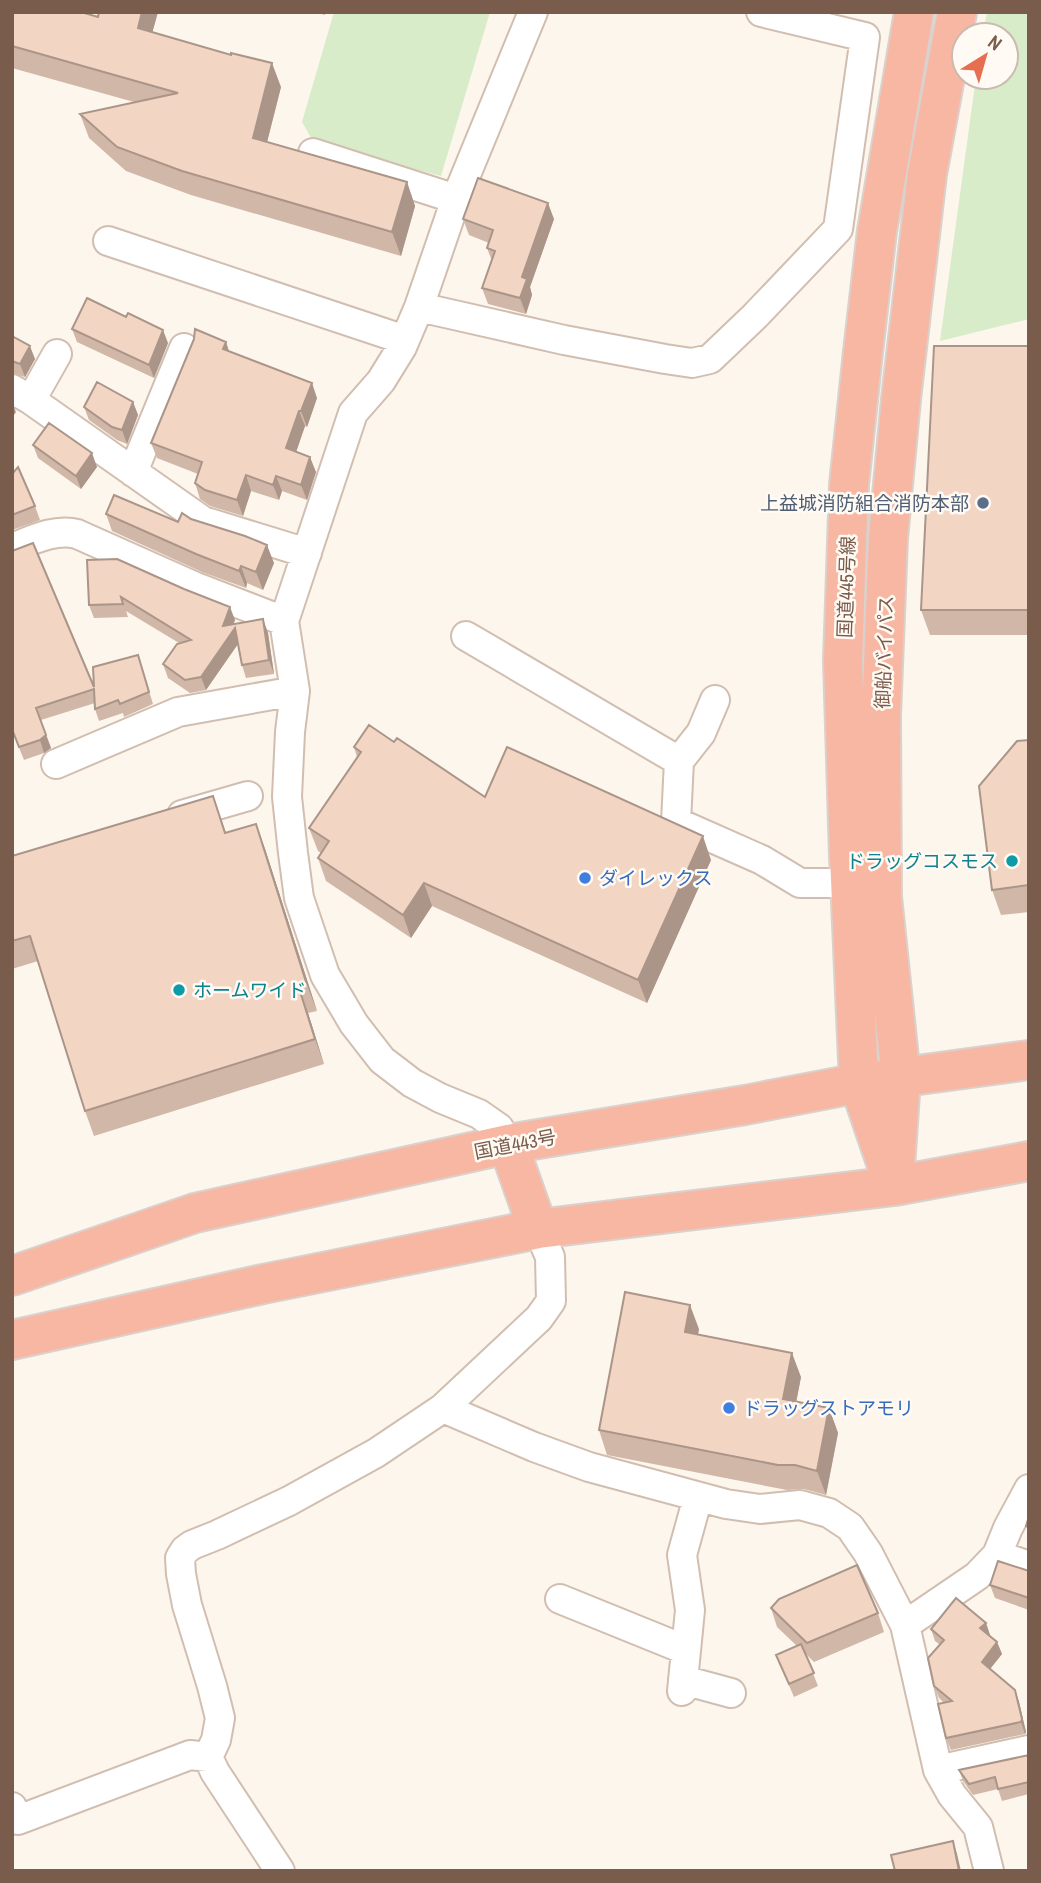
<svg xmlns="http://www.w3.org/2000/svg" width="1041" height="1883" viewBox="0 0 1041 1883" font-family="'Archivo Narrow','Noto Sans JP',sans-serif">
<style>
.green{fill:#d8ecc9}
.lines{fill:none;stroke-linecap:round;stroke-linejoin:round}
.minor-casing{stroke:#d1beb0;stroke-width:32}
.highway-casing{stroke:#dad1cd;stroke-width:42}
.minor{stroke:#fff;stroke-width:28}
.highway{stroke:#f7b7a3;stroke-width:38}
.wall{fill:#d1b7a8}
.shaded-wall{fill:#aa9588}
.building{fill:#f3d5c3;stroke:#aa9588;stroke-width:2}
.service-dot{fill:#5c6f8a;stroke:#fffaf3;stroke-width:2.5}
.culture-dot{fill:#0f9aa8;stroke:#fffaf3;stroke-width:2.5}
.shop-dot{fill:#3f7fe0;stroke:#fffaf3;stroke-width:2.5}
.labels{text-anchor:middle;stroke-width:5;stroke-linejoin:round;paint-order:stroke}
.service-label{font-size:19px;fill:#4e5e75;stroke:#fffaf3;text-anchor:end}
.street-label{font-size:19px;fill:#7a5c4d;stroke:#fffaf3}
.culture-label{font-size:19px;fill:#0d838f;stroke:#fffaf3;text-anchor:end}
.shop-label{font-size:19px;fill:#366cbe;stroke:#fffaf3;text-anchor:start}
</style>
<rect width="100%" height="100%" fill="#fdf6ec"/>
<path class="green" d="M 334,12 L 490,12 L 441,176 L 314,143 L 302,122 Z
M 987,12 L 1029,12 L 1029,319 L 940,341 L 976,77 L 1006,77 L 1006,35 L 983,35 Z"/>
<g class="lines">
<defs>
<path id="minor" d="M 313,153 L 456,199
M 108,241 L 405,340
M 419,307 L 564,340 L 665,359 L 692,363 L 710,359 L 755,316 L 838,229 L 865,37 L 761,12
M 12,389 L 31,400 L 203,521 L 307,553
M 31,400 L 57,354
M 133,472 L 184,348
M 12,548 C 32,540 56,528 77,534 L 196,587 L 284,621
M 466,636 L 679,761 L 676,822 L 762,860 L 800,883 L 850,883
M 679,761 L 701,733 L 715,700
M 56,764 L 178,712 L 295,691
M 182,815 L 248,796
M 508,1144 L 499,1128 L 479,1114 L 440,1098 L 412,1083 L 382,1060 L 354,1024 L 325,975 L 299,898 L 293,853 L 287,797 L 290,732 L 295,691 L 284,621 L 353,413 L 381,381 L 402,347 L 419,307 L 456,199 L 533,12
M 443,1408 L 534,1447 L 589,1467 L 726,1504 L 760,1509 L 800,1505 L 829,1513 L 850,1527 L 868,1553 L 905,1625 L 938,1770 L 952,1795 L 978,1827 L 989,1871
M 997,1555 L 1029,1566
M 560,1599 L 686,1650
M 905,1625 L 977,1576 L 997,1555 L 1008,1528 L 1029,1489
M 683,1680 L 731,1693
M 682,1691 L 690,1610 L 682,1555 L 698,1497
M 938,1770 L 1029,1750
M 12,1807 L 18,1820 L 190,1755 L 208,1757
M 280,1871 L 215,1772 L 208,1757 L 216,1740 L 220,1718 L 212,1686 L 187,1605 L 181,1574 L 180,1558 L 185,1550 L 192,1545 L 217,1535 L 289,1501 L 376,1453 L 443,1408 L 539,1318 L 551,1301 L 550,1257 L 538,1229"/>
<path id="highway" d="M 508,1144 L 538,1229
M 895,1167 L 901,1078 L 882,897 L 881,716 L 888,538 L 901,399 L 927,174 L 957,12
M 894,1186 L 859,1083 L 849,856 L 843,661 L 849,485 L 863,352 L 877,231 L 914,12
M 12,1276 L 195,1213 L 508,1144 L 745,1105 L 859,1083 L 1029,1060
M 12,1340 L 263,1284 L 538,1229 L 894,1186 L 1029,1161"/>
</defs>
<use href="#minor" class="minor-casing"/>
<use href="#highway" class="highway-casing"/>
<use href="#minor" class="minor"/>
<use href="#highway" class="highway"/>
</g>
<path class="wall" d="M 12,12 L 98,17 L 99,12 L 158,12 L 152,32 L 281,87 L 267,142 L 407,182 L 415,206 L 401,256 L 191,195 L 126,171 L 89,138 L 80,114 L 134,102 L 12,68 Z
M 313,12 L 325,12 L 325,15 Z
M 463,219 L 554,219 L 530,287 L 532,295 L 526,314 L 488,304 L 482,288 L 492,261 L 487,248 L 489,243 L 469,235 Z
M 126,317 L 168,343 L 154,378 L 77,342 L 72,329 Z
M 12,336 L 35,359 L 25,377 L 12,373 Z
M 226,342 L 229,351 L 317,398 L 307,427 L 305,426 L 296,452 L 316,472 L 307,500 L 282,491 L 279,500 L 251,491 L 243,516 L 210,506 L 200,499 L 195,483 L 198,474 L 157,458 L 151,443 Z
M 1029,346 L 1029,635 L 930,635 L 921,610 Z
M 133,402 L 138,415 L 127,444 L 117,440 L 89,420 L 84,407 Z
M 33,445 L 97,467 L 81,489 L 38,458 Z
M 12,474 L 35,506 L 40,520 L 12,530 Z
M 106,514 L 178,522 L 191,519 L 274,563 L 263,590 L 247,583 L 246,588 L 202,572 L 112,531 Z
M 12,551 L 94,687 L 138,655 L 153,704 L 124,717 L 123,713 L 99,721 L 95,709 L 95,703 L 41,720 L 51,748 L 44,753 L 24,760 L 12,730 Z
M 87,560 L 235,620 L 233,624 L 263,619 L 268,633 L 274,674 L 246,678 L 242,665 L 238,644 L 206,690 L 190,693 L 168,678 L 163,664 L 179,643 L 126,611 L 128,617 L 94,618 L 89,605 Z
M 1029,740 L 1029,912 L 1001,915 L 992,890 Z
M 394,742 L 485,797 L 711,860 L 647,1003 L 432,906 L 411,938 L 326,881 L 318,858 L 321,853 L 318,851 L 309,828 L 357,757 L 354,747 Z
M 222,821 L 226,833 L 265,849 L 317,1011 L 308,1013 L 324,1064 L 94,1136 L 85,1111 L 38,961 L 12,969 L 12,856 Z
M 699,1329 L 698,1334 L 801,1377 L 796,1402 L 829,1408 L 838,1433 L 826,1495 L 804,1489 L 787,1490 L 607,1455 L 599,1430 Z
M 1029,1571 L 1029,1610 L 995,1598 L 990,1585 Z
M 771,1608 L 878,1613 L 884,1632 L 814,1662 L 805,1653 L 818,1686 L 794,1697 L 776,1655 L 797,1646 L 777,1627 Z
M 986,1623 L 990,1635 L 989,1636 L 997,1642 L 1002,1654 L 990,1669 L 1015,1690 L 1019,1702 L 1026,1732 L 1025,1734 L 951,1750 L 946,1738 L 944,1703 L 939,1698 L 934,1686 L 939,1644 L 935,1641 L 931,1629 Z
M 1029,1755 L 1029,1794 L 1002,1801 L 998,1789 L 973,1795 L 963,1781 L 959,1770 Z"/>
<path class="shaded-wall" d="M 142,12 L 158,12 L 147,52 L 138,28 Z
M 272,63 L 281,87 L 262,162 L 253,138 Z
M 407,182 L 415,206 L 401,256 L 392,232 Z
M 548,203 L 554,219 L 530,287 L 532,295 L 526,314 L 520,298 L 522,277 Z
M 163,330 L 168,343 L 154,378 L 149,365 Z
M 226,342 L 231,358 L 223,349 Z
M 30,346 L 35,359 L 25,377 L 20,364 Z
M 312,383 L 317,398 L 307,427 L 301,411 Z
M 133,402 L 138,415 L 127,444 L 122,430 Z
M 12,403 L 16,412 L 12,418 Z
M 299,411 L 305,426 L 292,464 L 286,448 Z
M 92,453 L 97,467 L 81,489 L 76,476 Z
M 310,457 L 316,472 L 307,500 L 301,485 Z
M 246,475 L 251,491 L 243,516 L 237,500 Z
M 276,476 L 282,491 L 279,500 L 273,485 Z
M 267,545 L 274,563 L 263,590 L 256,572 Z
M 241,566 L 247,583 L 246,588 L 239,571 Z
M 230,607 L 235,620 L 229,637 L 235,628 L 240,641 L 206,690 L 201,677 L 223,626 Z
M 263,619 L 268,633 L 274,674 L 269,660 Z
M 46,735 L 51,748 L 44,753 L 40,740 Z
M 256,824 L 265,849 L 317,1011 L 307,985 Z
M 703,836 L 711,860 L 647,1003 L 638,980 Z
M 424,883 L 432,906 L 411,938 L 403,915 Z
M 299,988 L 308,1013 L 324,1064 L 315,1039 Z
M 690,1305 L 699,1329 L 694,1356 L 685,1332 Z
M 792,1353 L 801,1377 L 792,1424 L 783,1399 Z
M 829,1408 L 838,1433 L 826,1495 L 817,1471 Z
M 986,1623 L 990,1635 L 985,1641 L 980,1628 Z
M 997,1642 L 1002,1654 L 986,1674 L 982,1662 Z
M 1015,1690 L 1019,1702 L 1026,1732 L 1025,1734 L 1021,1722 Z
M 953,1841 L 957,1854 L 961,1871 L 959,1871 Z"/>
<path class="building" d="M 12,12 L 81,12 L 98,17 L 99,12 L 142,12 L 138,28 L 231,55 L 231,53 L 272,63 L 253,138 L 407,182 L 392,232 L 182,171 L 117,147 L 80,114 L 178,93 L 12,46 Z
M 478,178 L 548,203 L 522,277 L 527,279 L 520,298 L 482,288 L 495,251 L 487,248 L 493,230 L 463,219 Z
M 87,298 L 126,317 L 128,313 L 163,330 L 149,365 L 72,329 Z
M 195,329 L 226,342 L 223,349 L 312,383 L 301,411 L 299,411 L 286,448 L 310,457 L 301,485 L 276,476 L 273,485 L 246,475 L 237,500 L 205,490 L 195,483 L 202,462 L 151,443 L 194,339 Z
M 12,336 L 30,346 L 20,364 L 12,361 Z
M 934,346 L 1029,346 L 1029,610 L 921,610 Z
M 97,382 L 133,402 L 122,430 L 112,427 L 84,407 Z
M 49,423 L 92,453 L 76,476 L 33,445 Z
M 18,467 L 35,506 L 12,515 L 12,474 Z
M 114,495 L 178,522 L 182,513 L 191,519 L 245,536 L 267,545 L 256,572 L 241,566 L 239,571 L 196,554 L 106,514 Z
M 33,543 L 94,687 L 93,667 L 138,655 L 149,692 L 120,704 L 118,700 L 95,709 L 94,689 L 36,708 L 46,735 L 40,740 L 19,747 L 12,729 L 12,551 Z
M 117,559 L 184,589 L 230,607 L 223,626 L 263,619 L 269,660 L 242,665 L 235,628 L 201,677 L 185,680 L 163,664 L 177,644 L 191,640 L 121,597 L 123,604 L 89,605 L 87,560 Z
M 369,725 L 394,742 L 397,738 L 485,797 L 507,747 L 703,836 L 638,980 L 424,883 L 403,915 L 318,858 L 329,841 L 309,828 L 361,752 L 354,747 Z
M 1029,740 L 1029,885 L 992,890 L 979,786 L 1017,741 Z
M 213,796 L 225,833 L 256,824 L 307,985 L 299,988 L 315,1039 L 85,1111 L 30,936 L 12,941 L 12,856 Z
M 625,1292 L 690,1305 L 685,1332 L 792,1353 L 783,1399 L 829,1408 L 817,1471 L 795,1465 L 778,1465 L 599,1430 Z
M 1029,1516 L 1029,1527 L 1026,1526 Z
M 998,1561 L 1029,1571 L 1029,1598 L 990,1585 Z
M 857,1565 L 878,1613 L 807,1643 L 771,1608 L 779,1599 Z
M 956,1598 L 986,1623 L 980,1628 L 997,1642 L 982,1662 L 1015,1690 L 1022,1719 L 1021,1722 L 946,1738 L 938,1704 L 952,1701 L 934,1686 L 928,1658 L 944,1640 L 931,1629 Z
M 801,1644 L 814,1673 L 789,1684 L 776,1655 Z
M 1029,1755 L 1029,1782 L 998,1789 L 995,1777 L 969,1784 L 959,1770 Z
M 953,1841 L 959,1871 L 895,1871 L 891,1855 Z"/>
<circle class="service-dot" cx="983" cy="503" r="7"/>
<g class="culture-dot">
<circle cx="1012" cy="861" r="7"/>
<circle cx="179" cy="990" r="7"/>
</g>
<g class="shop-dot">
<circle cx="585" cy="878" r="7"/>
<circle cx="729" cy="1408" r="7"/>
</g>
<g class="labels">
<g class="service-label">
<text x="969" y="510">上益城消防組合消防本部</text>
</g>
<g class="street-label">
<text transform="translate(846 587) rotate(-88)" y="7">国道445号線</text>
<text transform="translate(884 652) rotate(-88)" y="7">御船バイパス</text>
<text transform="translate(515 1144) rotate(-11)" y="7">国道443号</text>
</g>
<g class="culture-label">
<text x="998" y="868">ドラッグコスモス</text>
<text x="193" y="997" text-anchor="start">ホームワイド</text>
</g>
<g class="shop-label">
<text x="599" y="885">ダイレックス</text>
<text x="743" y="1415">ドラッグストアモリ</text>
</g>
</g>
<rect width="1041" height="1883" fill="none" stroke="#7a5c4d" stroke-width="28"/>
<g transform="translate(985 56) rotate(37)"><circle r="33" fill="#fffaf3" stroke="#cabbb1" stroke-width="2"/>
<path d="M0-5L12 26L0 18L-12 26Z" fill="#e76f51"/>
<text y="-10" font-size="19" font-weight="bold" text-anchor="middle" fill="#7a5c4d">N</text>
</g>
</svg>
